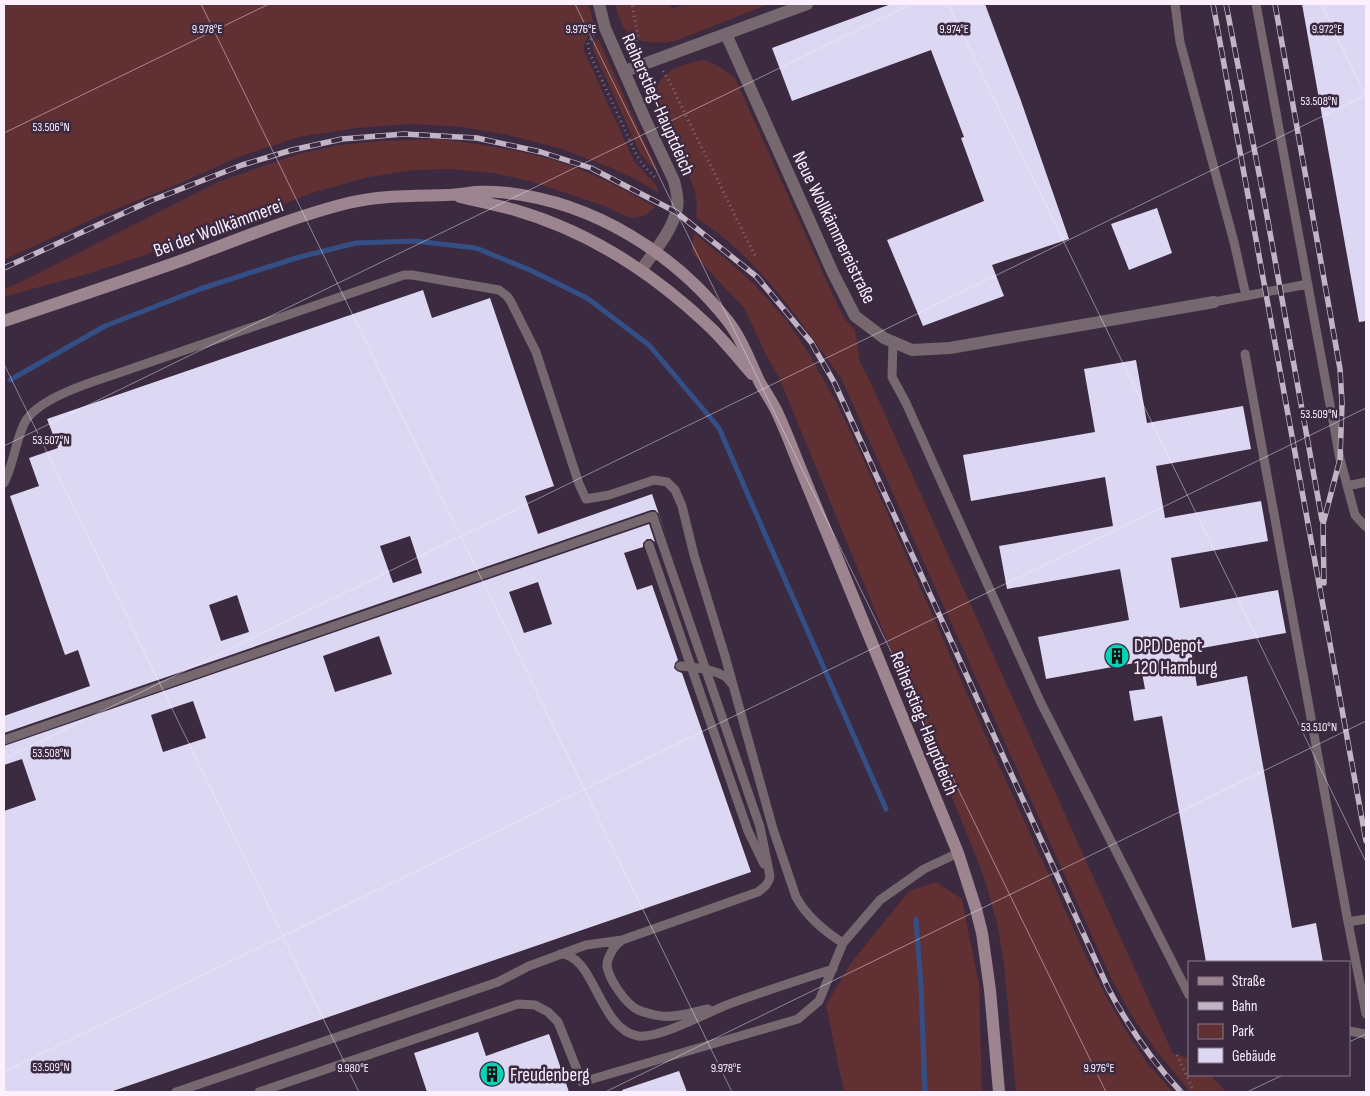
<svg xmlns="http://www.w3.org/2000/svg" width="1370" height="1096" viewBox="0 0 1370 1096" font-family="'Sofia Sans Condensed',sans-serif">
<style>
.green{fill:#613032}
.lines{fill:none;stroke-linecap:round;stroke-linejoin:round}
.stream{stroke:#344f85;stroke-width:5}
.building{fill:#dcd8f4;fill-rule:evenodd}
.path{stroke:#7e6e81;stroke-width:3;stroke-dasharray:1 4;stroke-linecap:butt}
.service{stroke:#76686e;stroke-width:9}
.minor{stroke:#76686e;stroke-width:12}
.secondary{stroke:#9c858f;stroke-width:12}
.rail-casing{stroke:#c2b4c5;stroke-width:5.5}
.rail{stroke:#3c2a40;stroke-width:4;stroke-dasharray:11;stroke-linecap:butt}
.service-bridge{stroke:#76686e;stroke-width:9}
.ticks{fill:none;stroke:#fcf0ff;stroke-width:1;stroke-opacity:0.45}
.labels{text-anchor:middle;stroke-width:5;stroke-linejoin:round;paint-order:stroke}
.street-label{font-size:19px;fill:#fcf0ff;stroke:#3c2a40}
.poi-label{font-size:19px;fill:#fcf0ff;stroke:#3c2a40;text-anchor:start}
.ticks-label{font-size:12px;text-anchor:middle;fill:#fcf0ff;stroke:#3c2a40;stroke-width:5;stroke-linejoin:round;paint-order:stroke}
</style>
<rect width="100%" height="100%" fill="#3c2a40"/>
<path class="green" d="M 4,4 L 588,4 C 590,10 593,17 593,24 C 593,35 582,39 584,51 L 634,161 L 656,185 L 659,193 L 637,180 L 614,169 L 562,149 L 508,135 L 461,127 L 412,124 L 356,128 L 299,137 L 241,156 L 183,182 L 106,213 L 4,260 Z
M 615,4 L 670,4 L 672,9 L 686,4 L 769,4 L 675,41 C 639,46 624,40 615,4 Z
M 597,39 L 599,40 L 640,132 L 659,172 L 650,165 L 640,153 L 593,50 L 593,43 Z
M 703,60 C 716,63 724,70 735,78 L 832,293 L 844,318 L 855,330 L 860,362 L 870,381 L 1173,1054 L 1189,1058 L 1189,1075 L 1210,1075 L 1226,1092 L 1190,1092 L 1154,1048 L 1132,1016 L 1111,978 L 841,378 C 804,327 769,273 719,234 C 712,228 704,223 696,218 L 697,205 L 695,191 L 690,178 L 659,111 C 648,76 673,66 703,60 Z
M 437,139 C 488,145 539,152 587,172 C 610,182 633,194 655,207 L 646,215 L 635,218 L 628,217 L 602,205 L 530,181 L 493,173 L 450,169 L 414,170 L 369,177 L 315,192 L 226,226 L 136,258 L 90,273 L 4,297 L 4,289 L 25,280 L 218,182 L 263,166 L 299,154 L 339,145 L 381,141 Z
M 694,233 L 728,261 L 754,284 L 788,322 L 811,357 L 837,404 L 863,458 L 992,750 L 1085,954 L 1107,998 L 1126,1031 L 1147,1063 L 1173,1092 L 1016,1092 L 1004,964 L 997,923 L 986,884 L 976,856 L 778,375 L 766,355 L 745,309 L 694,255 L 692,249 Z
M 936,882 L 962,899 L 979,985 L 982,1092 L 844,1092 L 826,1005 L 851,963 L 909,891 Z"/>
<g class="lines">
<path class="stream" d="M 10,380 L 105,326 L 200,289 L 296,258 L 356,243 L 415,241 L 476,248 L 530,270 L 587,298 L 649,345 L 719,428 L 768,541 L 886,809
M 916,919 L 921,986 L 925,1092"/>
</g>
<path class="building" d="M 891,4 L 985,4 L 1020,98 L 1069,239 L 992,265 L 1004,296 L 923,326 L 887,240 L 984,201 L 961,138 L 964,137 L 931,50 L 792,101 L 772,48 Z
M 1302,4 L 1366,4 L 1366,321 L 1359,322 Z
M 1157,208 L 1172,253 L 1129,270 L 1111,224 Z
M 423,290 L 432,318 L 490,298 L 554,486 L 525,496 L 538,534 L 652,494 L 667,538 L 659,514 L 655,510 L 651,510 L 4,733 L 4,716 L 90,686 L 78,650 L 65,655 L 10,496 L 39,486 L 29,458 L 58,448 L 47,419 ZM 410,536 L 422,573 L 393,583 L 380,546 ZM 237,595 L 249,632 L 221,641 L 209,605 Z
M 1136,360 L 1147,423 L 1243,406 L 1251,449 L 1156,466 L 1165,518 L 1261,501 L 1268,541 L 1171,558 L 1180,608 L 1278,590 L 1286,633 L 1191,650 L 1197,686 L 1247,676 L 1292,928 L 1316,923 L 1323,962 L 1206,962 L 1162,716 L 1134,721 L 1129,691 L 1145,689 L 1140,662 L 1046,679 L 1038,637 L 1129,620 L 1120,569 L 1007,589 L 999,546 L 1113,526 L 1105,477 L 971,501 L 963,455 L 1095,432 L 1084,369 Z
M 649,524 L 655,542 L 651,539 L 647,539 L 643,543 L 643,547 L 624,553 L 637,590 L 652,585 L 678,660 L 675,663 L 674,668 L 677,671 L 682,673 L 751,872 L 110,1092 L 4,1092 L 4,811 L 36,800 L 22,759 L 4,765 L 4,746 ZM 538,582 L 552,624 L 524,633 L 509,592 ZM 379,636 L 392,674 L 335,692 L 323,656 ZM 193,701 L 206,738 L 163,752 L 151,715 Z
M 478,1032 L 486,1056 L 549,1034 L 569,1092 L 427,1092 L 414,1053 Z
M 679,1071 L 687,1092 L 623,1092 L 622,1090 Z"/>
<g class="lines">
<path class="path" d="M 594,35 L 588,43 L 589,52 L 637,156 L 643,165 L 656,178
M 631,55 L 638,37 L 632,4
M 663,71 L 669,81 L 756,258
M 1177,1055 L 1194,1092"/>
<path class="service" d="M 1175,4 L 1180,42 L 1234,242 L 1246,296
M 1256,4 L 1340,459 L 1355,515 L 1366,527
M 1214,302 L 1308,284
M 893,342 L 892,377 L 906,403 L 1040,701 L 1189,995
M 1245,354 L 1348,922
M 4,483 C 14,463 15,443 24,424 C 35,400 86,384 110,376 L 404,275 L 412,275 L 499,290 L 507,296 L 511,302 L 536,352 L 579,484 L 586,499 L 609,495 L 654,480 L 667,482 L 675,490 L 682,506 L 694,555 L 725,656 L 773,829 L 796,897 C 807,917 824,931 843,943
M 1347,486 L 1366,482
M 680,666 C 695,668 724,669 731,683
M 4,740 L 653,516 L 661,540
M 748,831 L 764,864
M 1366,919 L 1348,922 L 1366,1014
M 622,940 C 617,944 612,949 610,955 C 608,958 607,963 607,966 C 609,980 626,1004 638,1010 C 645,1013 654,1015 661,1016 C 677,1018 693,1012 708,1009
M 560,954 C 595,954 598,1029 638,1036 C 660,1039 709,1011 732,1003 C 765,991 799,980 833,969
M 1349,1031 L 1366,1034
M 176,1092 L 498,982 L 529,966 L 586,945 L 622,940 L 758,892 C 764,887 769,884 770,876 L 760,827 L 740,769
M 259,1092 L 518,1004 L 535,1005 L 548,1012 L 558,1022 L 582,1082 L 798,1019 L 819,1001 L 843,943 L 880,900 L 924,869 L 958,853"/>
<path class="minor" d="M 599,4 L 605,28 L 645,119 L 674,181 C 676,189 679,199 677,208 C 673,230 654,252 641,270
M 726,34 L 833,273 L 855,316 L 884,338 L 912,350 L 950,348 L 1214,302
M 625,71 L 807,4"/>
<path class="secondary" d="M 460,197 C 478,201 497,205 515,210 C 591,232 656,275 712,329 C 726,343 739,359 752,374
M 4,321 C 64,301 124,281 183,260 C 237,240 292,217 348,203 C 381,195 414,196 447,195 C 456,195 466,193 475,192 C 486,191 498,192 508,193 C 594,203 674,253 727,320 C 742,339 750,362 760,383 C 765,391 770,399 775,408 C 783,424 790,442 797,460 L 958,853 L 976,909 L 982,933 L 990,990 L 999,1092"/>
<defs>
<path id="rail" d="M 1213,4 L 1366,841
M 1226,4 L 1263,194 L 1322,520
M 1275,4 L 1340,369 L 1342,403 L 1340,459 L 1323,524 L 1324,583
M 4,268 L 150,201 L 242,165 L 292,150 L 342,139 L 404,134 L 477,138 L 541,152 L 591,168 L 676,212 L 757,277 L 811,342 L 834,382 L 1108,988 C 1128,1026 1152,1061 1181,1092"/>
</defs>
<use href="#rail" class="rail-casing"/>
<use href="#rail" class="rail"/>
<path class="service-bridge" d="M 661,540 L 740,769
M 649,545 L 748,831"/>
</g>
<path class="ticks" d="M 201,4 L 732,1092M 575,4 L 1106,1092M 948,4 L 1366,862M 1321,4 L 1366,96M 4,133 L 269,4M 4,364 L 359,1092M 4,446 L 911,4M 4,759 L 1366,95M 1349,1042 L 1366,1034M 4,1072 L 1366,408M 605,1092 L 1366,721M 1247,1092 L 1283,1075"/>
<defs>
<symbol id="building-disc" viewBox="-11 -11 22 22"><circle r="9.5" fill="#04d5b6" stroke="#3c2a40"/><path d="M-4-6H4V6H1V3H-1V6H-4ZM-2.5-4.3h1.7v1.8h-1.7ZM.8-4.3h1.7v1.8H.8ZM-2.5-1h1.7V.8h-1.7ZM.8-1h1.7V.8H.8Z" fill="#111"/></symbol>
</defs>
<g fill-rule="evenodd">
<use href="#building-disc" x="1103" y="642" width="28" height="28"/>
<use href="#building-disc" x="478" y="1060" width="28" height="28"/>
</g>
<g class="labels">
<g class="street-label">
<text transform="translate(659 104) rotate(66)" y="7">Reiherstieg-Hauptdeich</text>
<text transform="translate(218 227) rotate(-20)" y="7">Bei der Wollkämmerei</text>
<text transform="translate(835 227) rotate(64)" y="7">Neue Wollkämmereistraße</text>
<text transform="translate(925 723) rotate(68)" y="7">Reiherstieg-Hauptdeich</text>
</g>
<g class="poi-label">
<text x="1134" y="652">DPD Depot<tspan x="1134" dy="22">120 Hamburg</tspan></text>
<text x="510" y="1081">Freudenberg</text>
</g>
</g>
<g class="ticks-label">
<text x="1327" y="33">9.972°E</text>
<text x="207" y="33">9.978°E</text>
<text x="581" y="33">9.976°E</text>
<text x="954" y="33">9.974°E</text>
<text x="1319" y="105">53.508°N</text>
<text x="51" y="131">53.506°N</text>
<text x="1319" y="418">53.509°N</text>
<text x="51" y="444">53.507°N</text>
<text x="1319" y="731">53.510°N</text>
<text x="51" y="757">53.508°N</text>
<text x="51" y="1071">53.509°N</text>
<text x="353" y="1072">9.980°E</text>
<text x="726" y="1072">9.978°E</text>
<text x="1099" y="1072">9.976°E</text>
</g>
<rect width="1370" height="1096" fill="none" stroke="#fcf0ff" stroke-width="10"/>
<rect x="1188" y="961" width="162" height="115" fill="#3c2a40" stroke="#89798c"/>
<rect x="1198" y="977" width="25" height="8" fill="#9c858f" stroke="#89798c"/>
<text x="1232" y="986" font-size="15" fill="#fcf0ff">Straße</text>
<rect x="1198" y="1002" width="25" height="8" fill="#c2b4c5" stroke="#89798c"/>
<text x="1232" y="1011" font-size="15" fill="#fcf0ff">Bahn</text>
<rect x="1198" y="1024" width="25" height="15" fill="#613032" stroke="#89798c"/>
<text x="1232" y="1036" font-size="15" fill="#fcf0ff">Park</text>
<rect x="1198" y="1048" width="25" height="15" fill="#dcd8f4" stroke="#89798c"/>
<text x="1232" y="1061" font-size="15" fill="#fcf0ff">Gebäude</text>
</svg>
